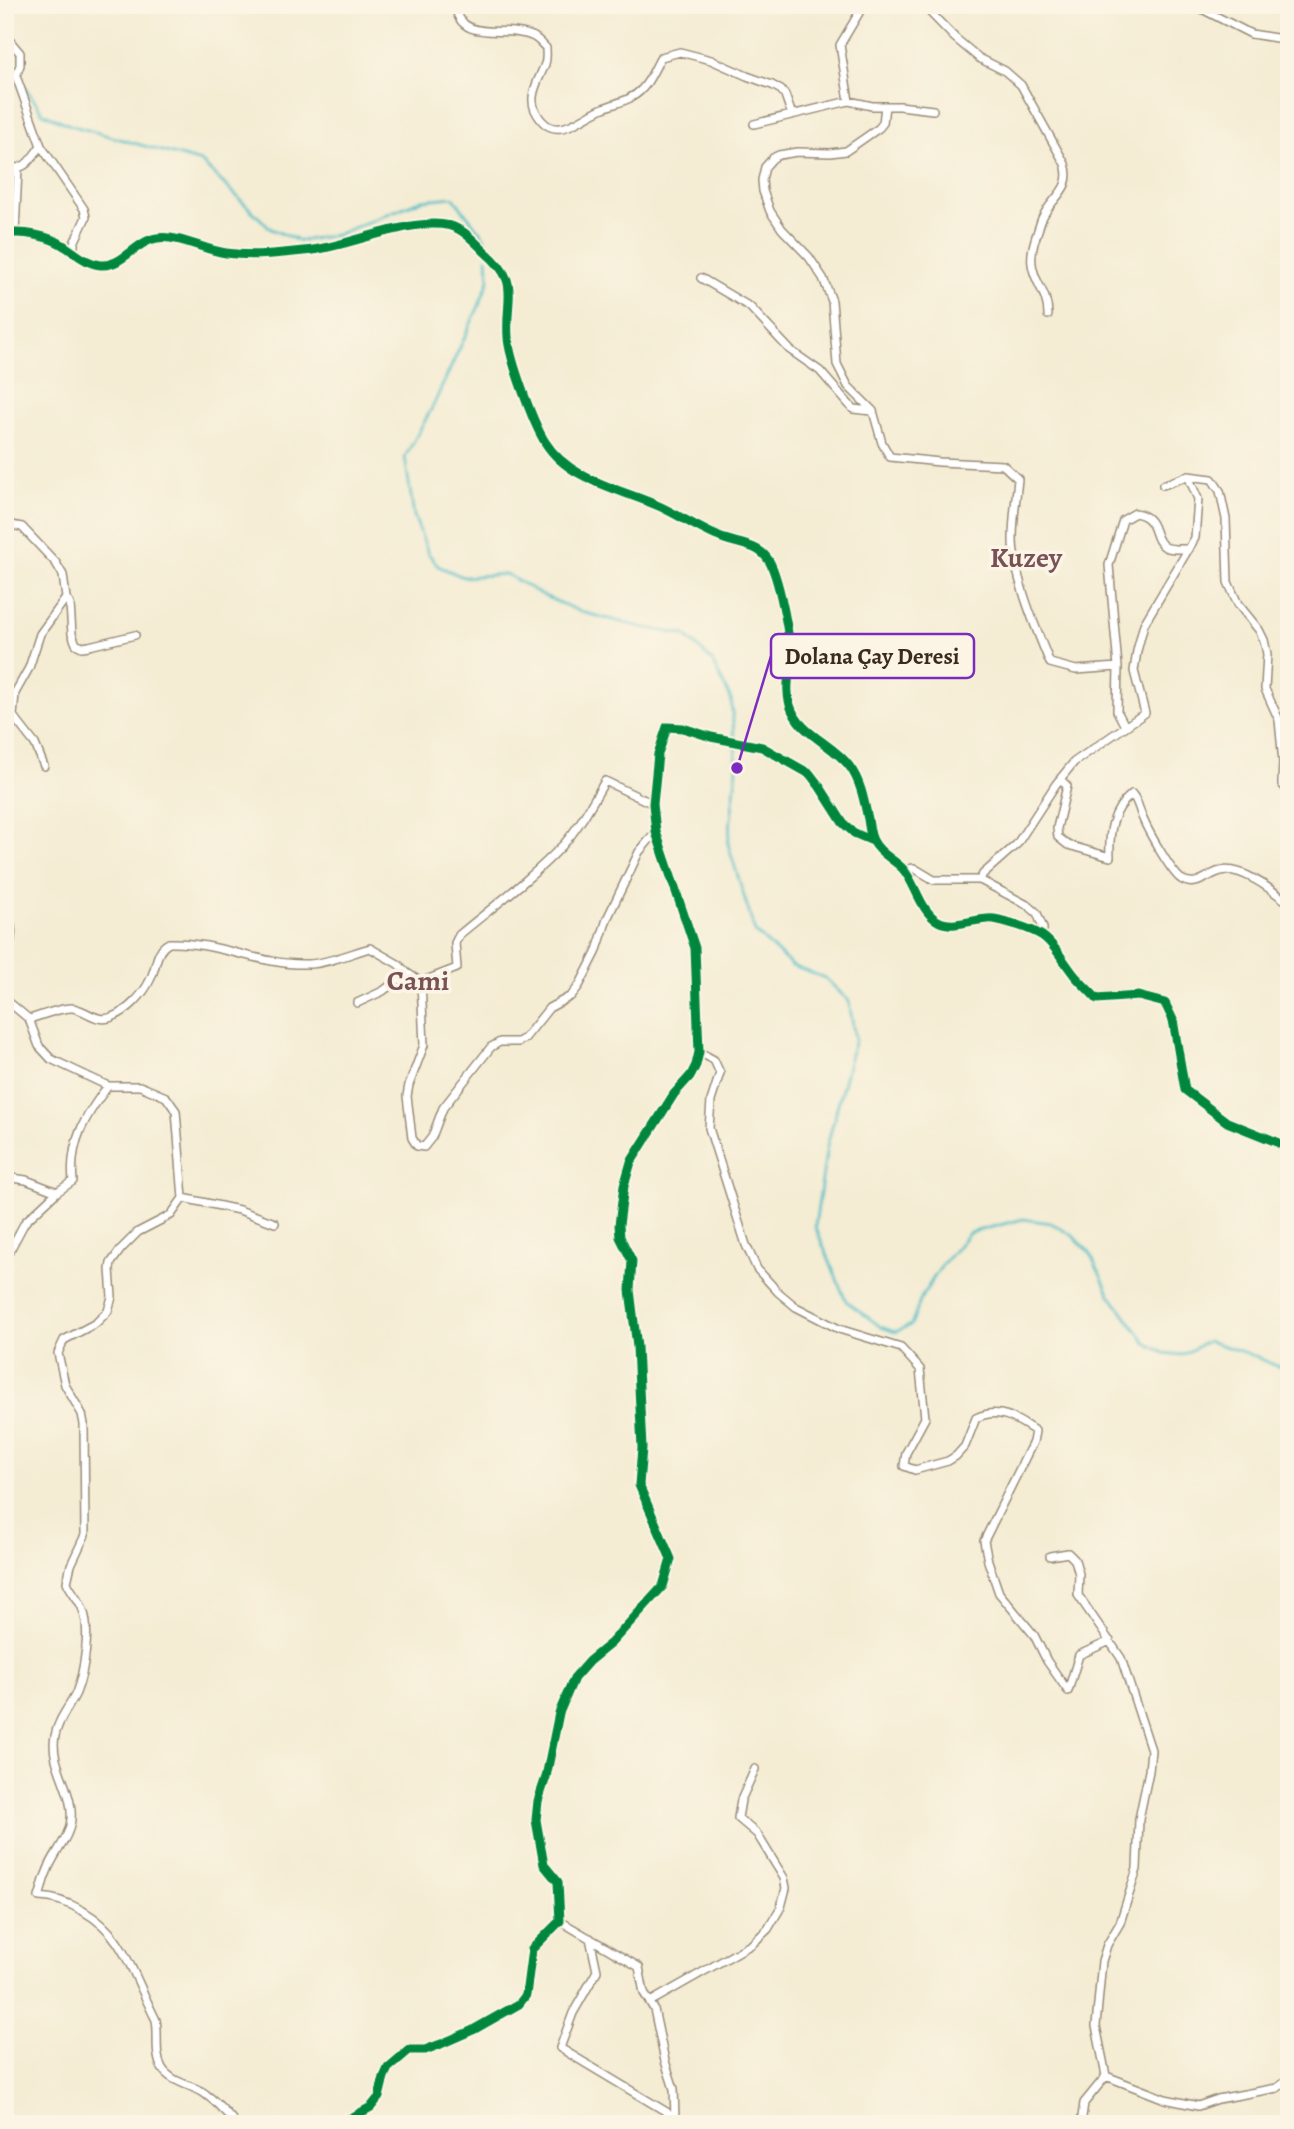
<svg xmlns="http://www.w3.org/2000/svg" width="1294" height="2129" viewBox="0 0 1294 2129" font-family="Alegreya,serif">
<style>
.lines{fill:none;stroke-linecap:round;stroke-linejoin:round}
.stream{stroke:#4fbdc7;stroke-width:2.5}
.minor-casing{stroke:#988b78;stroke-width:10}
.tertiary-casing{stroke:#988b78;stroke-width:12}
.minor{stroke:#fff;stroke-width:7}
.tertiary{stroke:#fff;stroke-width:9}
.cycleway-casing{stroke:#fcf5e5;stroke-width:13}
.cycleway{stroke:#00873e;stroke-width:9}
.labels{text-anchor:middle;stroke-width:7;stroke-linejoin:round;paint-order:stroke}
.district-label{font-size:28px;font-weight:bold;fill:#795258;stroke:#fcf5e5}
.leader{fill:none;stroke:#7b2cbf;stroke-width:2.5}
.callout-dot{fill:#7b2cbf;stroke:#fcf5e5;stroke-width:2.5}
.callout{fill:#fcf5e5;stroke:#7b2cbf;stroke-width:2.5}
.callout-label{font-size:23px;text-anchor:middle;font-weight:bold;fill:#3b2a1e}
</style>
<rect width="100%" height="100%" fill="#fcf5e5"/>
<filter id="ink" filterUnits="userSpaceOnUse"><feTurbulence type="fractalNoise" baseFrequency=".0143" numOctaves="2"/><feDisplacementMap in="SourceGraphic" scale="14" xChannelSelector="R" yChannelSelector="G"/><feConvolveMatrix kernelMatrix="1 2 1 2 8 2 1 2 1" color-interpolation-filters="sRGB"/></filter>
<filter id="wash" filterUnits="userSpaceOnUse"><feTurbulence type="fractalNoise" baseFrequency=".00686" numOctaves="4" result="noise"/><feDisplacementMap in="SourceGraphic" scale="28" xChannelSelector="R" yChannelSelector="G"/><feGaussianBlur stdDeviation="1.57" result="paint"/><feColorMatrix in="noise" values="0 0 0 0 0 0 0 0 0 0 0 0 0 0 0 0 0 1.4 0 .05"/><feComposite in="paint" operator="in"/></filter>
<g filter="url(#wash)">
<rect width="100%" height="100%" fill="#f4ecd3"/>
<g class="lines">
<path class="stream" d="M 5,60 L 16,75
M 22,83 L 43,113 L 70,125 L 201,162 L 271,229 L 299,241 L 336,235 L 422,200 L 453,197 L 484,237 L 485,248
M 487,258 L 489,280 L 479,306 L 433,406 L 405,457 L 414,516 L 428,553 L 438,566 L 463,577 L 506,574 L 544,596 L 581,612 L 641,627 L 685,635 L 712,661 L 731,699 L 737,768 L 728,844 L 755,932 L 792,966 L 825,978 L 849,1001 L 855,1039 L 827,1146 L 815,1226 L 846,1301 L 881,1327 L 895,1332 L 911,1325 L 922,1296 L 942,1265 L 969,1233 L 1023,1219 L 1051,1223 L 1072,1235 L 1090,1253 L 1110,1295 L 1146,1343 L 1164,1353 L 1182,1355 L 1208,1341 L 1243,1352 L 1289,1371"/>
</g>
</g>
<g filter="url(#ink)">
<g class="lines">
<defs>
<path id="minor" d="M 455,5 C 461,46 506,23 534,37 C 539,40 542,44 546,48 C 546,54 547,59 545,64 C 540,78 528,95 535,110 C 552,145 576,121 599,110 C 613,103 630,102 642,89 C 650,81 655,67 661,57 L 680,52 L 711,60 L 747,76 L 772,85 L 781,90 L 785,95 L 792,115
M 923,5 L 955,38 L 979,58 L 1005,71 L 1021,85 L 1065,164 C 1074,191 1049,198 1041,221 C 1037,234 1030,250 1032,264 C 1034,283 1048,292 1048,315
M 1194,5 L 1251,34 L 1289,40
M 5,35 L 20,53 L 20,65 L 16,76 L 41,146 L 84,209 L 86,217 L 74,243 L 74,254
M 849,101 L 840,45 L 859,13 L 860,5
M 885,106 L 883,123 L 879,128 L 846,151 L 830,153 L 797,152 L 779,155 L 773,158 L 765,167 L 762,180 L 763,191 L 770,211 L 782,229 L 809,257 L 823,278 L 832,301 L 837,364 L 848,386 L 873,411 L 882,443 L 890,457 L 940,462 L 1003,465 L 1018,479 C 1016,499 1013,519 1013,539 C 1013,575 1036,629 1050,663 L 1076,670 L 1118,667
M 754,124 L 849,101 L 872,106 L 900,106 L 933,110
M 5,168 C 27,170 28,162 41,146
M 15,232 L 18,169
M 5,234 C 23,231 51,236 66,247 C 77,254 87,264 101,265 C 122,267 136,241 157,238 C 180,235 203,250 226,253 C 255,257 284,253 313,250 C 350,246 428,210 460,230 C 469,235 477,244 484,251 C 522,283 505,295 508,337 C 509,358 533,423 545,442 C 569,481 622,489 661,507 C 680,516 698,528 717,536 C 733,544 756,543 767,558 C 778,571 791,640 790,658 C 790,674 785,689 790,705 C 799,735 833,743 850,767 C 861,782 864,801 868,819 C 869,826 870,836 874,842 C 880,854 894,859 903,869 C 916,884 920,911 938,921 C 954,930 977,917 994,919 C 1005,921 1029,928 1039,934 C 1052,940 1065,964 1075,976 C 1082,984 1090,991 1097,999
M 701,278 L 750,307 L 790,350 L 820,371 L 853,409 L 872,411
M 1163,485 L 1188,476 L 1212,479 L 1220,491 L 1226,519 L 1228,582 L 1238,604 L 1259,630 L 1264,640 L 1267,654 L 1265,689 L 1279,720 L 1283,762 L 1289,762
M 5,524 L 22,527 L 56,563 L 63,575 L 66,598 L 70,604 L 72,634 L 76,644 L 82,647 L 89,646 L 135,635
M 1125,726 L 1117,711 L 1118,667 L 1109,565 L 1123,520 L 1135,513 C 1160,517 1151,539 1165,547 C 1171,550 1182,549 1189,549
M 1283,762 L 1282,784 L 1289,792
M 44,766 L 35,744 L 13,716 L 15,693 L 29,668 L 40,634 L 66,598
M 1061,780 L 1067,786 L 1057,828 L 1058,837 L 1068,845 L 1110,857 C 1109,833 1111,811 1132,794 C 1138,801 1139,810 1143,819 C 1148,831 1171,872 1181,879 C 1197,889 1207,874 1221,871 C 1242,866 1273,891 1289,903
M 903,870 L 914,868 L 934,880 L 980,880 L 1029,906 L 1037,913 L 1043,928 L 1043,935
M 980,880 L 983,874 L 1017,844 L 1056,784 L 1074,762 L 1145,713 L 1134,671 L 1137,651 L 1144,624 L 1195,538 L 1198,499 L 1188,476
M 5,905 C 12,923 15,938 5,955
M 421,982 L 424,1045 L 409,1085 L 407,1096 L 412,1138 L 417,1146 L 424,1147 L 432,1137 L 443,1108 L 491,1047 L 500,1042 L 518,1042 L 525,1038 L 549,1008 L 571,996 L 579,986 L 596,953 L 607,919 L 639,852 L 656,832
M 421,982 L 457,968 L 455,943 L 459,935 C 494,906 532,878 563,845 C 580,826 592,803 605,781 L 653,804
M 5,999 L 29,1019 L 39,1046 L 51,1059 L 108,1086 L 140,1086 L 166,1097 L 176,1111 L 183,1198 L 171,1215 L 138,1232 L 121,1249 L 111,1263 L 110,1269 L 112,1297 L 108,1311 L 96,1323 L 64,1340 L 58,1353 L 65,1385 L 82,1414 L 84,1424 L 85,1535 L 71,1565 L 67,1582 C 71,1592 80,1600 83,1610 C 91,1630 84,1673 76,1693 C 69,1708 58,1719 55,1736 C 49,1764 74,1791 71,1819 C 70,1838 53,1854 47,1872 C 43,1880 42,1889 39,1897 C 68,1898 101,1918 117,1942 C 133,1965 143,1995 156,2020 C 159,2035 154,2054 162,2068 C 170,2082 192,2085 204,2093 C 217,2102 226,2112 236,2124
M 357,1003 L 383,991 L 407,973
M 29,1019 C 40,1016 60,1008 71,1008 C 85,1008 96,1024 112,1017 C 128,1011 143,995 150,980 C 157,967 155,950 169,943 C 217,941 261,966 308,964 C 326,964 352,953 370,948 L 398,964 L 407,973 L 421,982
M 699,1052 L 714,1060 L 720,1073 L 711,1101 L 709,1128 L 746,1245 L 757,1269 L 778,1292 L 796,1307 L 839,1329 L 901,1348 L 920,1369 L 925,1418 L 906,1453 L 904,1466 L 915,1470 L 948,1461 L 956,1456 L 965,1446 L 976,1418 C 999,1407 1015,1418 1035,1431 L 1033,1442 L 984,1541 L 988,1561 L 999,1593 L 1034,1635 L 1047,1661 L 1068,1691 L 1079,1655 L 1110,1641
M 5,1177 L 26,1180 L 57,1192
M 183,1198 L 239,1210 L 275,1223
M 5,1255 L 9,1252 L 25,1222 L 57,1192 L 73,1181 C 69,1143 85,1116 108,1086
M 1050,1556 L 1068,1553 L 1075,1560 L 1079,1574 L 1078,1595 L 1121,1658 L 1151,1750 L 1149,1771 L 1139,1819 L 1137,1869 L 1120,1923 L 1107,1945 L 1102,1961 L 1096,2026 L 1106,2076
M 560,1921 L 639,1967 L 644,1993 L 654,2009 L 665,2061 L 674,2089 L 675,2117 L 678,2124
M 590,1938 L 597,1971 L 573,2013 L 560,2048 L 675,2117
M 650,2002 L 752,1944 L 768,1929 L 781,1907 L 786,1888 L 784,1878 L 757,1834 L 738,1818 L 741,1800 L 755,1769
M 1106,2076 L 1165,2099 L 1198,2106 L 1218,2099 L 1277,2088 L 1289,2079
M 331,2124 L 351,2118 L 371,2107 L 379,2097 L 384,2077 L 388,2068 L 409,2050 L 425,2050 L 441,2044 L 473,2030 L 519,2004 L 526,1995 L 532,1949 L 560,1921 L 558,1882 L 544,1865 L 536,1820 L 538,1801 L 546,1777 L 559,1713 L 574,1678 L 589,1661 L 611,1643 L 663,1586 L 671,1559 L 639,1485 L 642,1448 L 637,1347 L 630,1290 L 632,1261 L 620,1237 L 619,1225 L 624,1186 L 631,1162 L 674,1094 L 691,1075 L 696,1065 L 699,1052 L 695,948 L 656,832 L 653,804 L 658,754 L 667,727 L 683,728 L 711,737 L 762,747 L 810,774 L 820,787 L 843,823 L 854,833 L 873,841
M 1081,2124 L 1084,2103 L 1106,2076"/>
<path id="tertiary" d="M 1097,999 L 1138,996 L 1165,1003 L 1173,1020 L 1185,1090 L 1227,1122 L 1277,1142 L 1289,1149"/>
</defs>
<use href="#minor" class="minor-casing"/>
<use href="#tertiary" class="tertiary-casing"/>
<use href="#minor" class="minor"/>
<use href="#tertiary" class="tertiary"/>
<defs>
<path id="cycleway" d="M 5,234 C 23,231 51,236 66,247 C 77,254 87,264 101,265 C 122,267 136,241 157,238 C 180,235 203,250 226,253 C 255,257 284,253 313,250 C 350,246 428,210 460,230 C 469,235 477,244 484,251 C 522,283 505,295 508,337 C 509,358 533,423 545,442 C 569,481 622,489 661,507 C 680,516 698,528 717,536 C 733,544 756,543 767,558 C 778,571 791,640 790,658 C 790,674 785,689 790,705 C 799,735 833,743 850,767 C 861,782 864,801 868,819 C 869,826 870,836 874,842 C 880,854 894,859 903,869 C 916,884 920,911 938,921 C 954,930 977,917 994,919 C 1005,921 1029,928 1039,934 C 1052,940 1065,964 1075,976 C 1082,984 1090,991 1097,999 L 1138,996 L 1165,1003 L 1173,1020 L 1185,1090 L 1227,1122 L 1277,1142 L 1289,1149
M 331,2124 L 351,2118 L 371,2107 L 379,2097 L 384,2077 L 388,2068 L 409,2050 L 425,2050 L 441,2044 L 473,2030 L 519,2004 L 526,1995 L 532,1949 L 560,1921 L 558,1882 L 544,1865 L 536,1820 L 538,1801 L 546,1777 L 559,1713 L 574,1678 L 589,1661 L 611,1643 L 663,1586 L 671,1559 L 639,1485 L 642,1448 L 637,1347 L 630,1290 L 632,1261 L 620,1237 L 619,1225 L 624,1186 L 631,1162 L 674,1094 L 691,1075 L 696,1065 L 699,1052 L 695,948 L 656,832 L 653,804 L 658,754 L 667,727 L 683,728 L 711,737 L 762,747 L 810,774 L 820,787 L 843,823 L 854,833 L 873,841"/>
</defs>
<use href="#cycleway" class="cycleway-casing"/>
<use href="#cycleway" class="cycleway"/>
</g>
</g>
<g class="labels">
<g class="district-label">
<text x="1026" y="567">Kuzey</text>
<text x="418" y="990">Cami</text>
</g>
</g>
<path class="leader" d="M737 768L771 656"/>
<circle class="callout-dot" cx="737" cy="768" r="7"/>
<rect class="callout" x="771" y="634" width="203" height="44" rx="7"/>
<g class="callout-label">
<text x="872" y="664">Dolana Çay Deresi</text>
</g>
<rect width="1294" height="2129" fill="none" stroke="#fcf5e5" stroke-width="28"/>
</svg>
